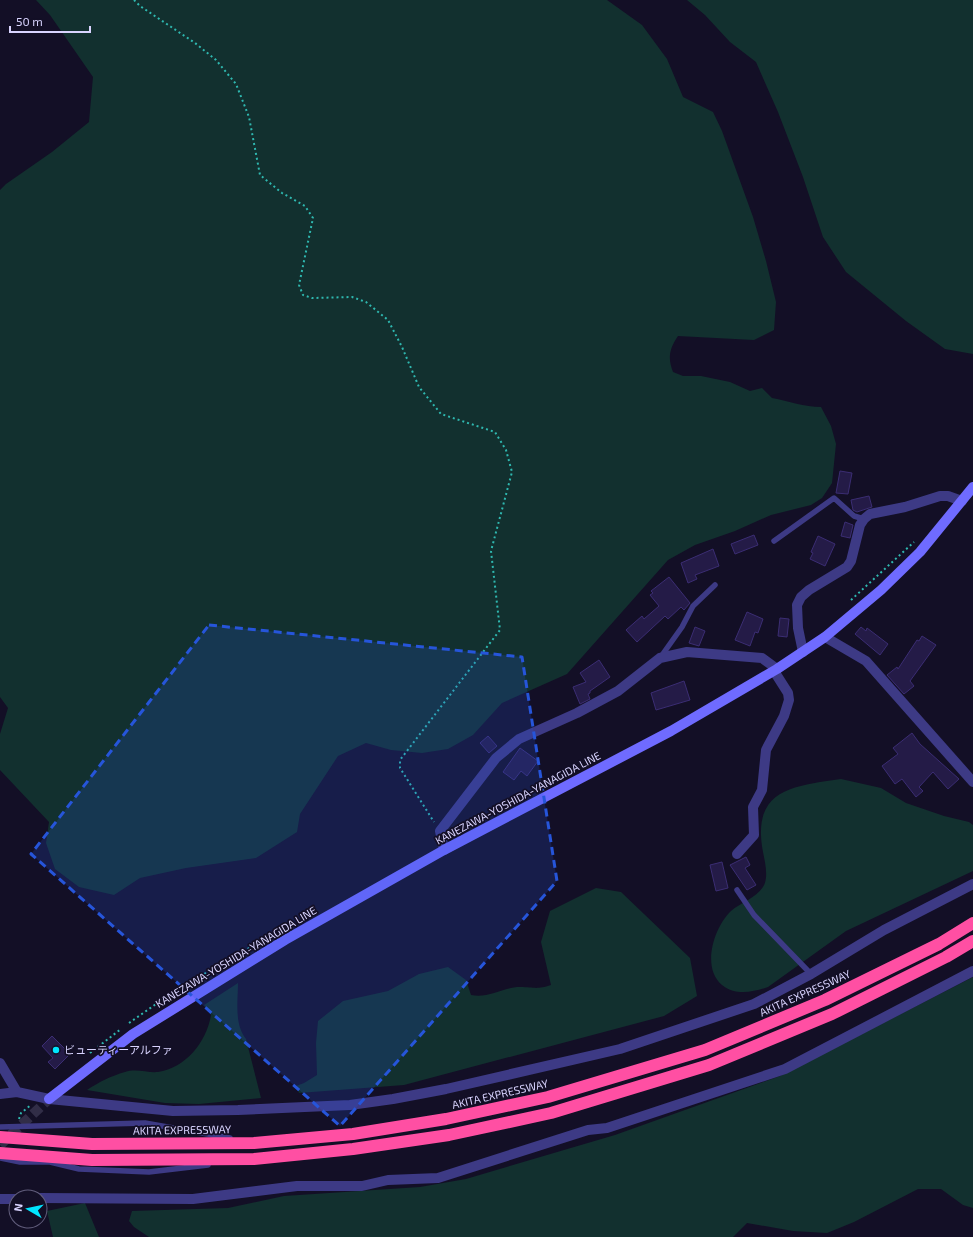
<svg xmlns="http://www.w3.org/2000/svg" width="973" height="1237" viewBox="0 0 973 1237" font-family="'Exo 2','Noto Sans JP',sans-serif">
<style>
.green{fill:#12302f}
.building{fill:#241b47;stroke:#3b2d73}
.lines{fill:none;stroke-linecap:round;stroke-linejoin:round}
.secondary-tunnel{stroke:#312d47;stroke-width:10;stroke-dasharray:10 5;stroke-linecap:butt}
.path{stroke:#2fb8b0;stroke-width:2;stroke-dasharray:2 3;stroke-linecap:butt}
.service{stroke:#3d3a85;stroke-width:5.5}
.minor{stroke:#3d3a85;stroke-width:10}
.secondary{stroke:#6f6bff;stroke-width:10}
.motorway{stroke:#ff4fa3;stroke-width:12}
.marked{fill:#2655da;fill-opacity:0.2;stroke:#2655da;stroke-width:3;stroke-dasharray:8 5;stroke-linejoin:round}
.poi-dot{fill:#00e5ff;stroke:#130f26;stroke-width:1.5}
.labels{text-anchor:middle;stroke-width:3.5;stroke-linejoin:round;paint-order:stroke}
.street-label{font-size:11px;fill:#d9d4ff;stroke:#130f26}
.poi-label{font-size:11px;fill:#d9d4ff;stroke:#130f26;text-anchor:start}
</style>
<rect width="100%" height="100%" fill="#130f26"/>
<path class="green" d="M 36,0 L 607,0 L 642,25 L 667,59 L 683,97 L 713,112 L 722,131 L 753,217 L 766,261 L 776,302 L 774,330 L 754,340 L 678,336 C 670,348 667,357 673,372 L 683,376 L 701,376 L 730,382 L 750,391 L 762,388 L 772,398 C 789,401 804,407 821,407 L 831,426 L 836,444 L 832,483 L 822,498 L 811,505 L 771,515 L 735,531 L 695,545 L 668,560 L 567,674 L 502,703 L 473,735 L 448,749 L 422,753 L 391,750 L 366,743 L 338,756 L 300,814 L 297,832 L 256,858 L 186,868 L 140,878 L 114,895 L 79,887 L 55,869 L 46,843 L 49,822 L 0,770 L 0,734 L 8,708 L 0,697 L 0,190 L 6,184 L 52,152 L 89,122 L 93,77 L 50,15 Z
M 687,0 L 973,0 L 973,354 L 945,349 L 906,321 L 846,272 L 823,237 L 803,177 L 778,112 L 756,62 L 730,42 L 705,15 Z
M 841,779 L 881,788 L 906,803 L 944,816 L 969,822 L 973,825 L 973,871 L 846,931 L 768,987 C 754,992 735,996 722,985 C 701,968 714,927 731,911 C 740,903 756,898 763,887 C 769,878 765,862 763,852 C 751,789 793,786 841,779 Z
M 596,888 L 621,892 L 690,958 L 697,996 L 664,1016 L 404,1085 L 299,1093 L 296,1086 L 304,1083 L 317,1075 L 316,1043 L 318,1021 L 343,1001 L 388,991 L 419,974 L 448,967 L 466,980 L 471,995 C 488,999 503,987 520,987 C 534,987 536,990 551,985 L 541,942 L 550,911 Z
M 973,977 L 973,1208 L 963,1205 L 941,1189 L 918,1189 L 854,1222 L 827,1233 L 793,1231 L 747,1223 L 733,1237 L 149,1237 L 134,1227 L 129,1221 L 132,1211 L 228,1208 L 284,1196 L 420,1187 L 466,1179 L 615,1135 L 780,1076 Z
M 238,983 C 238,1001 234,1024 246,1039 L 261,1098 L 199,1104 L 165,1103 L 87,1090 C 99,1082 111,1076 125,1072 C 136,1068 147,1073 158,1072 C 186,1068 207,1041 211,1015 L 204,1005 Z
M 85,1203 L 99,1237 L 53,1237 L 47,1211 Z"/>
<path class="building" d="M 840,471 L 852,473 L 848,494 L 836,493 Z
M 869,496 L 872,507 L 857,512 L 853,510 L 851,500 Z
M 845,522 L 853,525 L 850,538 L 841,536 Z
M 754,535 L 758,545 L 735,554 L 731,544 Z
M 818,536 L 835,544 L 825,566 L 810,559 L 813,553 L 811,552 Z
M 713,549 L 719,566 L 695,575 L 697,579 L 688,583 L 681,563 Z
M 669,577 L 690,603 L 684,610 L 681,607 L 668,619 L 665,616 L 637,642 L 626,630 L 642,616 L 644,619 L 659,606 L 650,595 L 653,593 L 651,591 Z
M 747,612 L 763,619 L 758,633 L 755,632 L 750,646 L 735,640 Z
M 780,618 L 789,619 L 787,637 L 778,636 Z
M 695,627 L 705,631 L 699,646 L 689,643 Z
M 861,627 L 866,631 L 867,628 L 888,644 L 880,655 L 855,634 Z
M 922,636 L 936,645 L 910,681 L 914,686 L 904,694 L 887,675 L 897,667 L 898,669 L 917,640 L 919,641 Z
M 599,660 L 610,677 L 590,691 L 590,693 L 588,694 L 590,699 L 580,704 L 573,687 L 586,682 L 580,673 Z
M 684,681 L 690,700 L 656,710 L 651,693 Z
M 912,733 L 920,744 L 959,779 L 948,789 L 933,772 L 919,787 L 923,791 L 916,797 L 902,779 L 895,784 L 882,766 L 898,754 L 893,748 Z
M 488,736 L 497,746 L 489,753 L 480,743 Z
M 520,748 L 538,761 L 527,776 L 521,771 L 514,780 L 503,772 Z
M 746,857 L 750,865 L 745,868 L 756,885 L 747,890 L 730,865 Z
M 722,862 L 728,888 L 716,891 L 710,865 Z
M 52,1036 L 70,1054 L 55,1069 L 48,1062 L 53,1058 L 42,1046 Z"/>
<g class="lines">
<path class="secondary-tunnel" d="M 0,1145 L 49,1099"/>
<path class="path" d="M 134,0 L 140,6 L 195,43 L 216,60 L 236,84 L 249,117 L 260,175 L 282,193 L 305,206 L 313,218 L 299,285 L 303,295 L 312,298 L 352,297 L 366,302 L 388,320 L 402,347 L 419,387 L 441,414 L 495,432 L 506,450 L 512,472 L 491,551 L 500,630 L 400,760 L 400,768 L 434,822
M 851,600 L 914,542
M 129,1023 L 176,990 L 270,936
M 90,1053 L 121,1029
M 19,1119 L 21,1113 L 31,1105"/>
<path class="service" d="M 774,541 L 834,498 L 854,516 L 864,519
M 660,658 L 682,627 L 693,606 L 715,585
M 737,890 L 754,915 L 811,974
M 0,1127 L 145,1123 L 230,1138
M 0,1158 L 20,1162 L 50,1162 L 79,1169 L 149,1172 L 208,1165"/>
<path class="minor" d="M 825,637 L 866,661 L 973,782
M 803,652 L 798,628 L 797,605 L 801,597 L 809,590 L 847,567 L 851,561 L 860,525 L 864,519 L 870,514 L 905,507 L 940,496 L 948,496 L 962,501
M 444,850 L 440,831 L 496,758 L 519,739 L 577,713 L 618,691 L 660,658 L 687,652 L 762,658 L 777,669
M 737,854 L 754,835 L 753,807 L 762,790 L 766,750 L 784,716 L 789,700 L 788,693 L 774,671
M 0,1063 L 17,1092
M 0,1094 L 17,1092 L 49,1099 L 173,1111 L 238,1110 L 350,1105 L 393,1099 L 446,1089 L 620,1049 L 754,1004 L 811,974 L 884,930 L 973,884
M 40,1198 L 193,1199 L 297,1186 L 362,1186 L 388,1180 L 438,1178 L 588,1130 L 607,1128 L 785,1069 L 973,971
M 0,1199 L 16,1199"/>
<path class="secondary" d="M 49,1099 L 133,1034 L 285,940 L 444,850 L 671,731 L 777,669 L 825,637 L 881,590 L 920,552 L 973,487"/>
<path class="motorway" d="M 0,1137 L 92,1144 L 254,1143 L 353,1134 L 446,1119 L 548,1097 L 705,1050 L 825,1000 L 939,944 L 973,923
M 0,1153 L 92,1160 L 254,1159 L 353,1149 L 449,1135 L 551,1113 L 709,1065 L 832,1014 L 946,957 L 973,941"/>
</g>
<path class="marked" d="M 209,625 L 522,657 L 557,881 L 340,1126 L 31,854 Z"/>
<circle class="poi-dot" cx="56" cy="1050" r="4"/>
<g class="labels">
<g class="street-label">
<text transform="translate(518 798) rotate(-28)" y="4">KANEZAWA-YOSHIDA-YANAGIDA LINE</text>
<text transform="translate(236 957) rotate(-31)" y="4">KANEZAWA-YOSHIDA-YANAGIDA LINE</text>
<text transform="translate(805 993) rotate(-24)" y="4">AKITA EXPRESSWAY</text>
<text transform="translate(500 1094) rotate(-13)" y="4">AKITA EXPRESSWAY</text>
<text transform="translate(182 1130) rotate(-1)" y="4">AKITA EXPRESSWAY</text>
</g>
<g class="poi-label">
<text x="64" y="1054">ビューティーアルファ</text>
</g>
</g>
<g transform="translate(28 1209) rotate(279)"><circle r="19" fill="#130f26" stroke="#625e7d"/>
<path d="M0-3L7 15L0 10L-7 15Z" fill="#00e5ff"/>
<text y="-6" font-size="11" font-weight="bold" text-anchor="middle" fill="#d9d4ff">N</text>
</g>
<path d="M10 26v6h80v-6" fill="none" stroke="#d9d4ff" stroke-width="2"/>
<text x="16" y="26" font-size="12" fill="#d9d4ff" stroke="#130f26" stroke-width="3" paint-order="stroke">50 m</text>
</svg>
